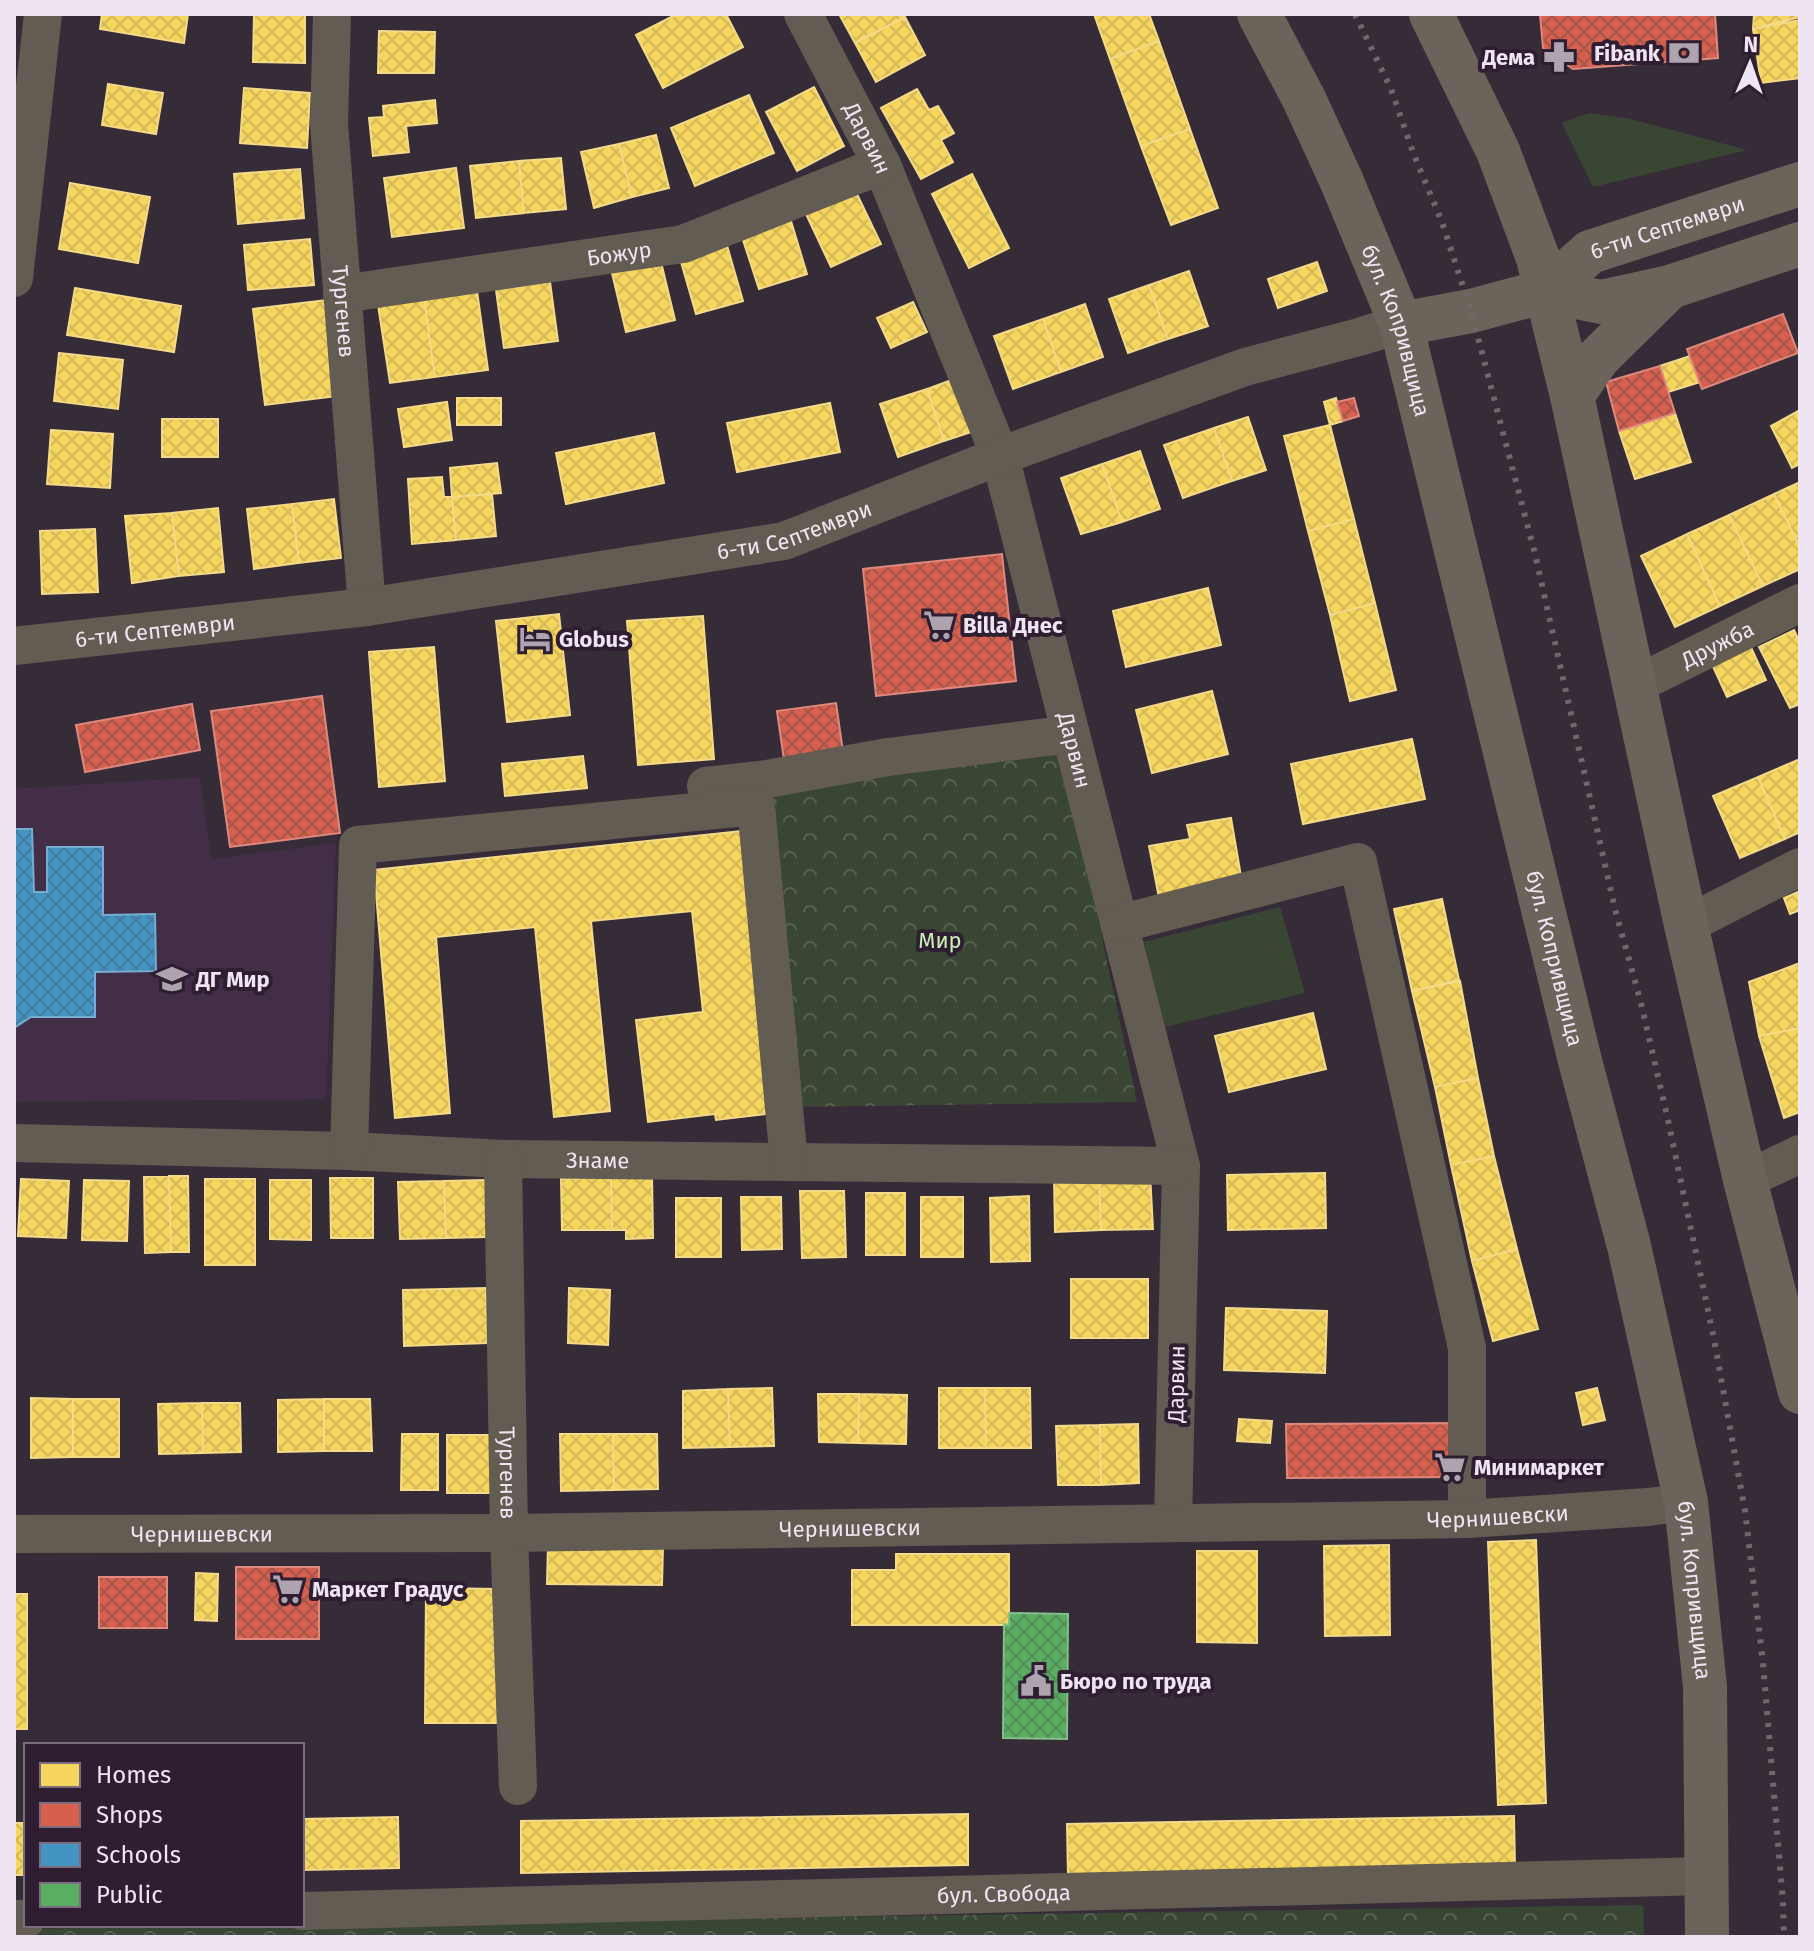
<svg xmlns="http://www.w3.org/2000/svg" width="1814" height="1951" viewBox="0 0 1814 1951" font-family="'Fira Sans',sans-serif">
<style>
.built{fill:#422e46}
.green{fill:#394634}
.park{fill:url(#park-crowns)}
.homes{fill:url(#homes-cross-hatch);stroke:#f4da89;stroke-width:2}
.shops{fill:url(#shops-cross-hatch);stroke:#de887e;stroke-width:2}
.schools{fill:url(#schools-cross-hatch);stroke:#77abd1;stroke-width:2}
.public{fill:url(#public-cross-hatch);stroke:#87be8c;stroke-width:2}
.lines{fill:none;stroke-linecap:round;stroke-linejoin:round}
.minor{stroke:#625c53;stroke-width:38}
.major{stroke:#6c635a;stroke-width:44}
.rail{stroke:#6f6868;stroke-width:6;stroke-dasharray:4 8;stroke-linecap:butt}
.labels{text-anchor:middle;stroke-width:8;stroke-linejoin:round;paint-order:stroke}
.poi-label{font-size:22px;font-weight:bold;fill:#efe4f1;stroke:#2f1e32;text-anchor:start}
.street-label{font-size:22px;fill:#efe4f1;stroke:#2f1e32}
.park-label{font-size:22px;fill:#c8efb6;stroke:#2f1e32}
</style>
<defs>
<pattern id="park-crowns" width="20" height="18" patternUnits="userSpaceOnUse" patternTransform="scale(2)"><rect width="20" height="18" fill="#394634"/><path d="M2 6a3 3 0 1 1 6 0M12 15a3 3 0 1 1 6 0" fill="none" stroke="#566152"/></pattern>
<pattern id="homes-cross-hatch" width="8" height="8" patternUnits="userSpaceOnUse" patternTransform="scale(2)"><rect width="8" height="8" fill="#f6d55c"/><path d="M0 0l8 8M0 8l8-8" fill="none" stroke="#d3b858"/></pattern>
<pattern id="shops-cross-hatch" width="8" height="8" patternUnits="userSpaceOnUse" patternTransform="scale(2)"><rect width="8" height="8" fill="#d6604d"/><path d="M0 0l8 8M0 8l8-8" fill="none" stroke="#a4564b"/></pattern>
<pattern id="schools-cross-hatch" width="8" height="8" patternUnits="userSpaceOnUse" patternTransform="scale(2)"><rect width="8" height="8" fill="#4393c3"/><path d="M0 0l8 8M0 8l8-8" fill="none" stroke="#447b9e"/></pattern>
<pattern id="public-cross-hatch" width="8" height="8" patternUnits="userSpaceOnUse" patternTransform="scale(2)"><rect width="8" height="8" fill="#5aae61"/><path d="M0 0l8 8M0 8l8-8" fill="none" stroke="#558e5a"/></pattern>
</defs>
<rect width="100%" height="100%" fill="#362c38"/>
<path class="built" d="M 200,777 L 211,859 L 336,843 L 326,1099 L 14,1102 L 14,789 Z"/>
<path class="green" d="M 1589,113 L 1631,119 L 1747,150 L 1593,187 L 1562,123 Z
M 1280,907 L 1305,993 L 1165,1027 L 1144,942 Z"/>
<path class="park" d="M 1062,749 L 1137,1102 L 796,1107 L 765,794 Z
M 1643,1905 L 1644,1937 L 14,1937 L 14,1929 Z"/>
<path class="homes" d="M 102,14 L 188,14 L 184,43 L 100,29 Z
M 254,14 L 305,14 L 305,63 L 253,62 Z
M 677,14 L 726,14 L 743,47 L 663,88 L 636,35 Z
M 839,14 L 904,14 L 905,17 L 855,43 Z
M 1094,14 L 1149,14 L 1159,41 L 1110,59 Z
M 1754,14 L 1800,14 L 1800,17 L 1753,29 Z
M 905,17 L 925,55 L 876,82 L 855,43 Z
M 1800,20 L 1800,78 L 1761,83 L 1753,29 Z
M 379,31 L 435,32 L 434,73 L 378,73 Z
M 1159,41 L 1190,129 L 1141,146 L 1110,59 Z
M 108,84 L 163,93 L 156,134 L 102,125 Z
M 814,87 L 844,146 L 797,171 L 766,112 Z
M 244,88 L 310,93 L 307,148 L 240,143 Z
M 917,89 L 929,110 L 938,106 L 954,133 L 941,140 L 953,162 L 921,179 L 881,108 Z
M 749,95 L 774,153 L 695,186 L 671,128 Z
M 435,100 L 437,123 L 406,126 L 409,152 L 373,156 L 369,118 L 384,117 L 383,106 Z
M 1190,129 L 1218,208 L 1171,225 L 1141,146 Z
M 656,135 L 669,188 L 632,197 L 619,144 Z
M 619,144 L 632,197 L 594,208 L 581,152 Z
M 561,158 L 566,209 L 524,213 L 519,161 Z
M 519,161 L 524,213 L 476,218 L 470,166 Z
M 456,168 L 464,228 L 392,237 L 384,178 Z
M 300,169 L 304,218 L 238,224 L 234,174 Z
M 972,174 L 1009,248 L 969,268 L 932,194 Z
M 70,183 L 150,197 L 138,263 L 59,249 Z
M 855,190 L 881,244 L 831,267 L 805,212 Z
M 791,221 L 807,274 L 759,289 L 742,237 Z
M 310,239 L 314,285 L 248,290 L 244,245 Z
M 726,242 L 743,301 L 696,314 L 679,255 Z
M 661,262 L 675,320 L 626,332 L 612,273 Z
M 1317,262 L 1327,291 L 1278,308 L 1268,279 Z
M 1189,271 L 1208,326 L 1168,339 L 1149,285 Z
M 550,282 L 558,341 L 504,348 L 496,290 Z
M 1149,285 L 1168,339 L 1128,353 L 1109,299 Z
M 75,288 L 181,306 L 174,352 L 67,335 Z
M 477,291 L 488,370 L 435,377 L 424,298 Z
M 424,298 L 435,377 L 390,383 L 378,305 Z
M 326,300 L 338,396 L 265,405 L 253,309 Z
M 913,302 L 927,332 L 891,348 L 877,318 Z
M 1085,304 L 1103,357 L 1061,372 L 1043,319 Z
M 1043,319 L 1061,372 L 1013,389 L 994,336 Z
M 59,353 L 123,360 L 118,409 L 54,401 Z
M 1690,356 L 1700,382 L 1668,392 L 1660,366 Z
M 962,376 L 980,429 L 944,441 L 927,389 Z
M 927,389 L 944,441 L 898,457 L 880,404 Z
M 457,398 L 501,398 L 501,425 L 457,425 Z
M 1336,398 L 1343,421 L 1330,425 L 1324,402 Z
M 447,402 L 452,440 L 404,447 L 398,409 Z
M 830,403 L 840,452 L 737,472 L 727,423 Z
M 1800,410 L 1800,464 L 1792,468 L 1771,426 Z
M 1675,413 L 1691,462 L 1635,479 L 1619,431 Z
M 1248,417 L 1266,470 L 1232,481 L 1214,428 Z
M 162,419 L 218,419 L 218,457 L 162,457 Z
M 1330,425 L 1354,519 L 1308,531 L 1284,436 Z
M 1214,428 L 1232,481 L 1183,498 L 1164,445 Z
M 51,430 L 113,434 L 110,488 L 47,484 Z
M 654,433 L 664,483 L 566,504 L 556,453 Z
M 1140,451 L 1160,509 L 1122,522 L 1102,464 Z
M 497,463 L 501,493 L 452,497 L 450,468 Z
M 1102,464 L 1122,522 L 1081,534 L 1061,478 Z
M 442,477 L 444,497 L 452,497 L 456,540 L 412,544 L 408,479 Z
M 1800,482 L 1800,548 L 1774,494 Z
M 492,494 L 496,536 L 456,540 L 452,497 Z
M 1774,494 L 1800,548 L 1800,569 L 1763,586 L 1729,515 Z
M 334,499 L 341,558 L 299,563 L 292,504 Z
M 292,504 L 299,563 L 254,569 L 247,509 Z
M 218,508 L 224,572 L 179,576 L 172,513 Z
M 172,513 L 179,576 L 132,583 L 125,516 Z
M 1729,515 L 1763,586 L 1720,606 L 1687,534 Z
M 1354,519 L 1375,603 L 1330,615 L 1308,531 Z
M 95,529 L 98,592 L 42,594 L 40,531 Z
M 1687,534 L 1720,606 L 1675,627 L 1641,556 Z
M 1208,588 L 1221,645 L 1126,667 L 1113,611 Z
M 1375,603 L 1396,690 L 1350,701 L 1330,615 Z
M 559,614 L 570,715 L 507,722 L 496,621 Z
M 703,616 L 714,759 L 638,765 L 627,621 Z
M 1794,630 L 1800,643 L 1800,704 L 1790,708 L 1759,647 Z
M 1749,643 L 1766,680 L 1727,697 L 1710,660 Z
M 434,647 L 445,781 L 379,787 L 369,652 Z
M 1212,691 L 1228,754 L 1152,773 L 1136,710 Z
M 1412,739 L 1425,799 L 1303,824 L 1291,764 Z
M 583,756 L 587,788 L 505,796 L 502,764 Z
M 1800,759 L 1800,832 L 1785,839 L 1758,777 Z
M 1758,777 L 1785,839 L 1740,858 L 1713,796 Z
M 1231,818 L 1243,888 L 1160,903 L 1149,846 L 1190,839 L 1187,825 Z
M 741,831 L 774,1113 L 716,1120 L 715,1114 L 648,1122 L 636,1020 L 703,1012 L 692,911 L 591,921 L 610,1111 L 554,1117 L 535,927 L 436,937 L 450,1113 L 395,1118 L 374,870 Z
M 1800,891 L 1800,910 L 1790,914 L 1784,898 Z
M 1442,899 L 1459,980 L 1412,991 L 1394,909 Z
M 1800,963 L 1800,1028 L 1759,1036 L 1749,982 Z
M 1460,981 L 1478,1078 L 1435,1087 L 1412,991 Z
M 1313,1013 L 1326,1069 L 1229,1092 L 1215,1036 Z
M 1800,1028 L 1800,1112 L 1784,1118 L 1759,1036 Z
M 1478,1078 L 1494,1156 L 1451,1165 L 1435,1087 Z
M 1494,1156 L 1517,1249 L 1472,1261 L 1451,1165 Z
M 1150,1173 L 1153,1229 L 1101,1230 L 1099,1175 Z
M 1325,1173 L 1326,1228 L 1228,1230 L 1227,1175 Z
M 1099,1175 L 1101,1230 L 1055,1232 L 1054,1177 Z
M 169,1176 L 171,1252 L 145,1253 L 144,1177 Z
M 169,1176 L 188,1176 L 189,1252 L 171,1252 Z
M 611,1177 L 612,1230 L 562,1230 L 561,1179 Z
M 611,1177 L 652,1177 L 653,1238 L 626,1239 L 626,1230 L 612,1230 Z
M 330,1178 L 373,1178 L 373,1238 L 331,1238 Z
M 21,1179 L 69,1181 L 66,1238 L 18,1236 Z
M 205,1179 L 255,1179 L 255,1265 L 205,1265 Z
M 84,1180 L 129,1181 L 127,1241 L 82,1240 Z
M 270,1180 L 311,1180 L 311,1240 L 270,1239 Z
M 486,1180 L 487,1237 L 446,1238 L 444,1181 Z
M 444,1181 L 446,1238 L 400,1239 L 398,1182 Z
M 800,1191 L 844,1191 L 846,1257 L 802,1258 Z
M 866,1193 L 905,1193 L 905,1255 L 866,1255 Z
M 1029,1196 L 1030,1261 L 991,1262 L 990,1198 Z
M 741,1197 L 781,1197 L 782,1249 L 742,1250 Z
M 921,1197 L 963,1197 L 963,1257 L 921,1257 Z
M 676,1198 L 721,1198 L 721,1257 L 676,1257 Z
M 1517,1249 L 1538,1329 L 1493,1341 L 1472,1261 Z
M 1071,1279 L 1148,1279 L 1148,1338 L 1071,1338 Z
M 486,1288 L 487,1343 L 404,1346 L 403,1290 Z
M 569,1288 L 610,1290 L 608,1345 L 568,1343 Z
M 1226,1308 L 1327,1311 L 1325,1373 L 1224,1370 Z
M 772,1388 L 774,1446 L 730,1447 L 728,1389 Z
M 939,1388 L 985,1388 L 986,1448 L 939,1448 Z
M 985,1388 L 1030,1388 L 1031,1448 L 986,1448 Z
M 1597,1388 L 1605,1420 L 1583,1425 L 1576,1393 Z
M 728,1389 L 730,1447 L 683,1448 L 683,1391 Z
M 818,1394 L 859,1394 L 858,1443 L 819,1442 Z
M 859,1394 L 907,1395 L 906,1444 L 858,1443 Z
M 31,1398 L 73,1399 L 73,1457 L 31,1458 Z
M 73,1399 L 119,1399 L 119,1457 L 73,1457 Z
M 324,1399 L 370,1399 L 372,1451 L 324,1451 Z
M 324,1399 L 324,1451 L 278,1452 L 278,1400 Z
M 202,1403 L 240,1403 L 241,1452 L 203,1453 Z
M 202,1403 L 203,1453 L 159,1454 L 158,1404 Z
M 1239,1419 L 1272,1421 L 1270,1443 L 1237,1441 Z
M 1138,1424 L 1139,1483 L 1101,1485 L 1100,1425 Z
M 1100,1425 L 1101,1485 L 1058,1485 L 1056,1426 Z
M 402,1434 L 438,1434 L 438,1490 L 401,1490 Z
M 560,1434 L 613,1434 L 614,1490 L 561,1491 Z
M 613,1434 L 657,1434 L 658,1489 L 614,1490 Z
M 447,1435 L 494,1435 L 495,1493 L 447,1493 Z
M 1536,1540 L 1546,1803 L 1498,1805 L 1488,1542 Z
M 548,1545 L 663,1546 L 662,1585 L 547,1584 Z
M 1389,1545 L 1390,1635 L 1325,1636 L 1324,1546 Z
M 1197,1551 L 1257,1551 L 1257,1643 L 1197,1642 Z
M 896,1554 L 1009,1554 L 1009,1625 L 852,1625 L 852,1570 L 896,1570 Z
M 196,1573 L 218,1574 L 217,1621 L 195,1620 Z
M 426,1588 L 501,1589 L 500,1723 L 425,1723 Z
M 14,1594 L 27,1594 L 27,1729 L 14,1729 Z
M 968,1814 L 968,1865 L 521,1873 L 521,1821 Z
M 1514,1816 L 1515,1868 L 1068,1876 L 1067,1824 Z
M 398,1817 L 399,1868 L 302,1870 L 302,1819 Z
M 14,1823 L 26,1823 L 26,1875 L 14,1875 Z"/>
<path class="shops" d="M 1540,14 L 1715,14 L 1718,58 L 1573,69 L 1543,48 Z
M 1783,314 L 1798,353 L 1702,389 L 1687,349 Z
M 1660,366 L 1675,413 L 1619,431 L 1606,382 Z
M 1354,398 L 1359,416 L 1343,421 L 1337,402 Z
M 1002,554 L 1016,681 L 876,696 L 863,569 Z
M 322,696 L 340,833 L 230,847 L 211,711 Z
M 836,703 L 844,759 L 785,767 L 777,711 Z
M 192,704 L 200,750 L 85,772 L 76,725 Z
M 1464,1423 L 1463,1477 L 1287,1478 L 1286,1424 Z
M 236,1567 L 319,1567 L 319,1639 L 236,1639 Z
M 99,1577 L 167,1577 L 167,1628 L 99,1628 Z"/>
<path class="schools" d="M 14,829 L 32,829 L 34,892 L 47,892 L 47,847 L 103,847 L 103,915 L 155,914 L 156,971 L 95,972 L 95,1017 L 31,1017 L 14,1028 Z"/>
<path class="public" d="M 1009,1613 L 1068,1614 L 1067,1739 L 1003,1738 L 1004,1624 L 1009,1625 Z"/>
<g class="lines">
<g class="minor">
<path id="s1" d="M 332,14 L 329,124 L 367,607"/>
<path id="s2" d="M 803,14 L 882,165 L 1000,456 L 1181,1166 L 1173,1523"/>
<path d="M 14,278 L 43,14"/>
<path id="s3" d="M 342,294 L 683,244 L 882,165"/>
<path id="s4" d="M 14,646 L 367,607 L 784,541 L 1000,456 L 1245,367 L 1359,337 L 1401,324"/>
<path id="s5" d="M 1635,685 L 1800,603"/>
<path d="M 706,786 L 767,779 L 888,757 L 1071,734"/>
<path d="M 1119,924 L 1358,862 L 1467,1348 L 1467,1519"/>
<path d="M 1686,925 L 1800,867"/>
<path id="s6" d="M 14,1143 L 349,1151 L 503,1159 L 1181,1166"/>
<path d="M 349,1151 L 358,845 L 756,806 L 789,1162"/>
<path id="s7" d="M 503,1159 L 509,1533 L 518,1786"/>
<path d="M 1745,1180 L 1800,1154"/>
<path id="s8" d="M 14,1534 L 509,1533 L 1467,1519 L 1648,1507 L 1686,1502"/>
<path id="s9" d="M 302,1911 L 1707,1876"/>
<path d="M 14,1919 L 26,1919"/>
</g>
<g class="major">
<path id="s10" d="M 1259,14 L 1304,99 L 1342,182 L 1401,324 L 1580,1061 L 1629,1246 L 1686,1502 L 1705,1687 L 1707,1937"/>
<path d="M 1431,14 L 1498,151 L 1538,258 L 1572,396 L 1686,925 L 1745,1180 L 1800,1392"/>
<path id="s11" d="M 1546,291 L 1590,252 L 1800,184"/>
<path d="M 1401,324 L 1471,311 L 1546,291 L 1601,302 L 1670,287 L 1800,244"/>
<path d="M 1572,396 L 1598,358 L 1670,287"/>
</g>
<path class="rail" d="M 1355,14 L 1391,89 L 1414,155 L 1442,222 L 1471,311 L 1535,554 L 1615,909 L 1641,1003 L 1668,1120 L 1714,1339 L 1745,1511 L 1763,1663 L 1783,1902 L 1784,1937"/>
</g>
<defs>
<symbol id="bank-bare" viewBox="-9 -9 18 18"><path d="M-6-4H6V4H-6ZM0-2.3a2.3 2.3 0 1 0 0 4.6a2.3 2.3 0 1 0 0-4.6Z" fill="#aea4b0" stroke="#2f1e32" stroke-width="2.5" paint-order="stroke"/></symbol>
<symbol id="pharmacy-bare" viewBox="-9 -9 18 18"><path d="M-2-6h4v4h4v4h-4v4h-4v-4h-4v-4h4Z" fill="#aea4b0" stroke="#2f1e32" stroke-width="2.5" paint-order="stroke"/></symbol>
<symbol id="supermarket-bare" viewBox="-9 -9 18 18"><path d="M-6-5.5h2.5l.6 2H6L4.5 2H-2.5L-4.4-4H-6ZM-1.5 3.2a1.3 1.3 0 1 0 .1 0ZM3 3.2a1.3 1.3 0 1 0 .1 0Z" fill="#aea4b0" stroke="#2f1e32" stroke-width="2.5" paint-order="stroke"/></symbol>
<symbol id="hotel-bare" viewBox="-9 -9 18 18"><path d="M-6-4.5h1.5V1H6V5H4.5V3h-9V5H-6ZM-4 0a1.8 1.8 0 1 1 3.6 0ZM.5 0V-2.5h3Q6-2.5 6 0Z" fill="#aea4b0" stroke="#2f1e32" stroke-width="2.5" paint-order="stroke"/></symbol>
<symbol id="school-bare" viewBox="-9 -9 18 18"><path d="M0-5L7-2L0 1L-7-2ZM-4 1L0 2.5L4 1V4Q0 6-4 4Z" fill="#aea4b0" stroke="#2f1e32" stroke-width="2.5" paint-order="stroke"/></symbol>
<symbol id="civic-bare" viewBox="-9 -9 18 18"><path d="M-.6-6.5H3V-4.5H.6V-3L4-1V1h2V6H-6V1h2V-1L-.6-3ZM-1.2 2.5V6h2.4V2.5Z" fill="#aea4b0" stroke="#2f1e32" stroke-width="2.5" paint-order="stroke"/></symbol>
</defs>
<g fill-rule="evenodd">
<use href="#bank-bare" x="1662" y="31" width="44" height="44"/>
<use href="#pharmacy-bare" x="1537" y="35" width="44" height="44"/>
<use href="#supermarket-bare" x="917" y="603" width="44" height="44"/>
<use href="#hotel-bare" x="513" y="617" width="44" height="44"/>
<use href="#school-bare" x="150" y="957" width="44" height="44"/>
<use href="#supermarket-bare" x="1428" y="1445" width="44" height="44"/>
<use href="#supermarket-bare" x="266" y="1567" width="44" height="44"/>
<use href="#civic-bare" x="1014" y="1659" width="44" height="44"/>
</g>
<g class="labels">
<g class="poi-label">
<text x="1660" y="61" text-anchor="end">Fibank</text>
<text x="1535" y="65" text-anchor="end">Дема</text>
<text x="963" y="633">Billa Днес</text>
<text x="559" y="647">Globus</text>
<text x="196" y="987">ДГ Мир</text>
<text x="1474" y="1475">Минимаркет</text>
<text x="312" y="1597">Маркет Градус</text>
<text x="1060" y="1689">Бюро по труда</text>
</g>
<g class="street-label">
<text dy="8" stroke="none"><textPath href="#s2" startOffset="140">Дарвин</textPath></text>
<text dy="8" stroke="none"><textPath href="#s11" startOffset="140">6-ти Септември</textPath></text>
<text dy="8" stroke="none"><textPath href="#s3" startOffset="280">Божур</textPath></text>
<text dy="8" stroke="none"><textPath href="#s1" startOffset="298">Тургенев</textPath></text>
<text dy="8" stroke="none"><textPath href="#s10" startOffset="346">бул. Копривщица</textPath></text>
<text dy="8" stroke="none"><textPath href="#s4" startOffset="790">6-ти Септември</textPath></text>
<text dy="8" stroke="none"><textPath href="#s4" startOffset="142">6-ти Септември</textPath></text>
<text dy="8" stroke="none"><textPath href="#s5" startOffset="92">Дружба</textPath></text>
<text dy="8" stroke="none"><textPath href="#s2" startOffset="788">Дарвин</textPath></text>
<text dy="8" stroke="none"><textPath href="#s10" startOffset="994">бул. Копривщица</textPath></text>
<text dy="8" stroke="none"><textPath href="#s6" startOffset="584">Знаме</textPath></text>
<text transform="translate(1176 1384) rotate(-89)" y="8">Дарвин</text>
<text dy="8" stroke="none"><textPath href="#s7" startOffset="314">Тургенев</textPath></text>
<text dy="8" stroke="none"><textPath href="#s8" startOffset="1484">Чернишевски</textPath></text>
<text dy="8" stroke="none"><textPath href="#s8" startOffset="836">Чернишевски</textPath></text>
<text dy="8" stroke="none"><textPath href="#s8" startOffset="188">Чернишевски</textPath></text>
<text dy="8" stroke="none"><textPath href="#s10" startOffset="1642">бул. Копривщица</textPath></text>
<text dy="8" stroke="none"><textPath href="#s9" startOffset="702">бул. Свобода</textPath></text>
</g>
<g class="park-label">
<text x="940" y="948">Мир</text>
</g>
</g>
<rect width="1814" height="1951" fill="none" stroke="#efe4f1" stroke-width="32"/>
<rect x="24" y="1743" width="280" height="184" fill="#2f1e32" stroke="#7c6d7e" stroke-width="2"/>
<rect x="40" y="1763" width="40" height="24" fill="#f6d55c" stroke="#7c6d7e" stroke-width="2"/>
<text x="96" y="1783" font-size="24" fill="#efe4f1">Homes</text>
<rect x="40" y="1803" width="40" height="24" fill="#d6604d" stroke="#7c6d7e" stroke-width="2"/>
<text x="96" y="1823" font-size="24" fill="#efe4f1">Shops</text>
<rect x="40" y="1843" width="40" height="24" fill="#4393c3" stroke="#7c6d7e" stroke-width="2"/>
<text x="96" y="1863" font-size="24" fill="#efe4f1">Schools</text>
<rect x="40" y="1883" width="40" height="24" fill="#5aae61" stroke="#7c6d7e" stroke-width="2"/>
<text x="96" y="1903" font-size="24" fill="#efe4f1">Public</text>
<g transform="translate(1750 64) rotate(2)" stroke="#2f1e32" stroke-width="6" paint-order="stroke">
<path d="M0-6L14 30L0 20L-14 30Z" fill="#efe4f1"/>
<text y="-12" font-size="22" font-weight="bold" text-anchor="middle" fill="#efe4f1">N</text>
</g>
</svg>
